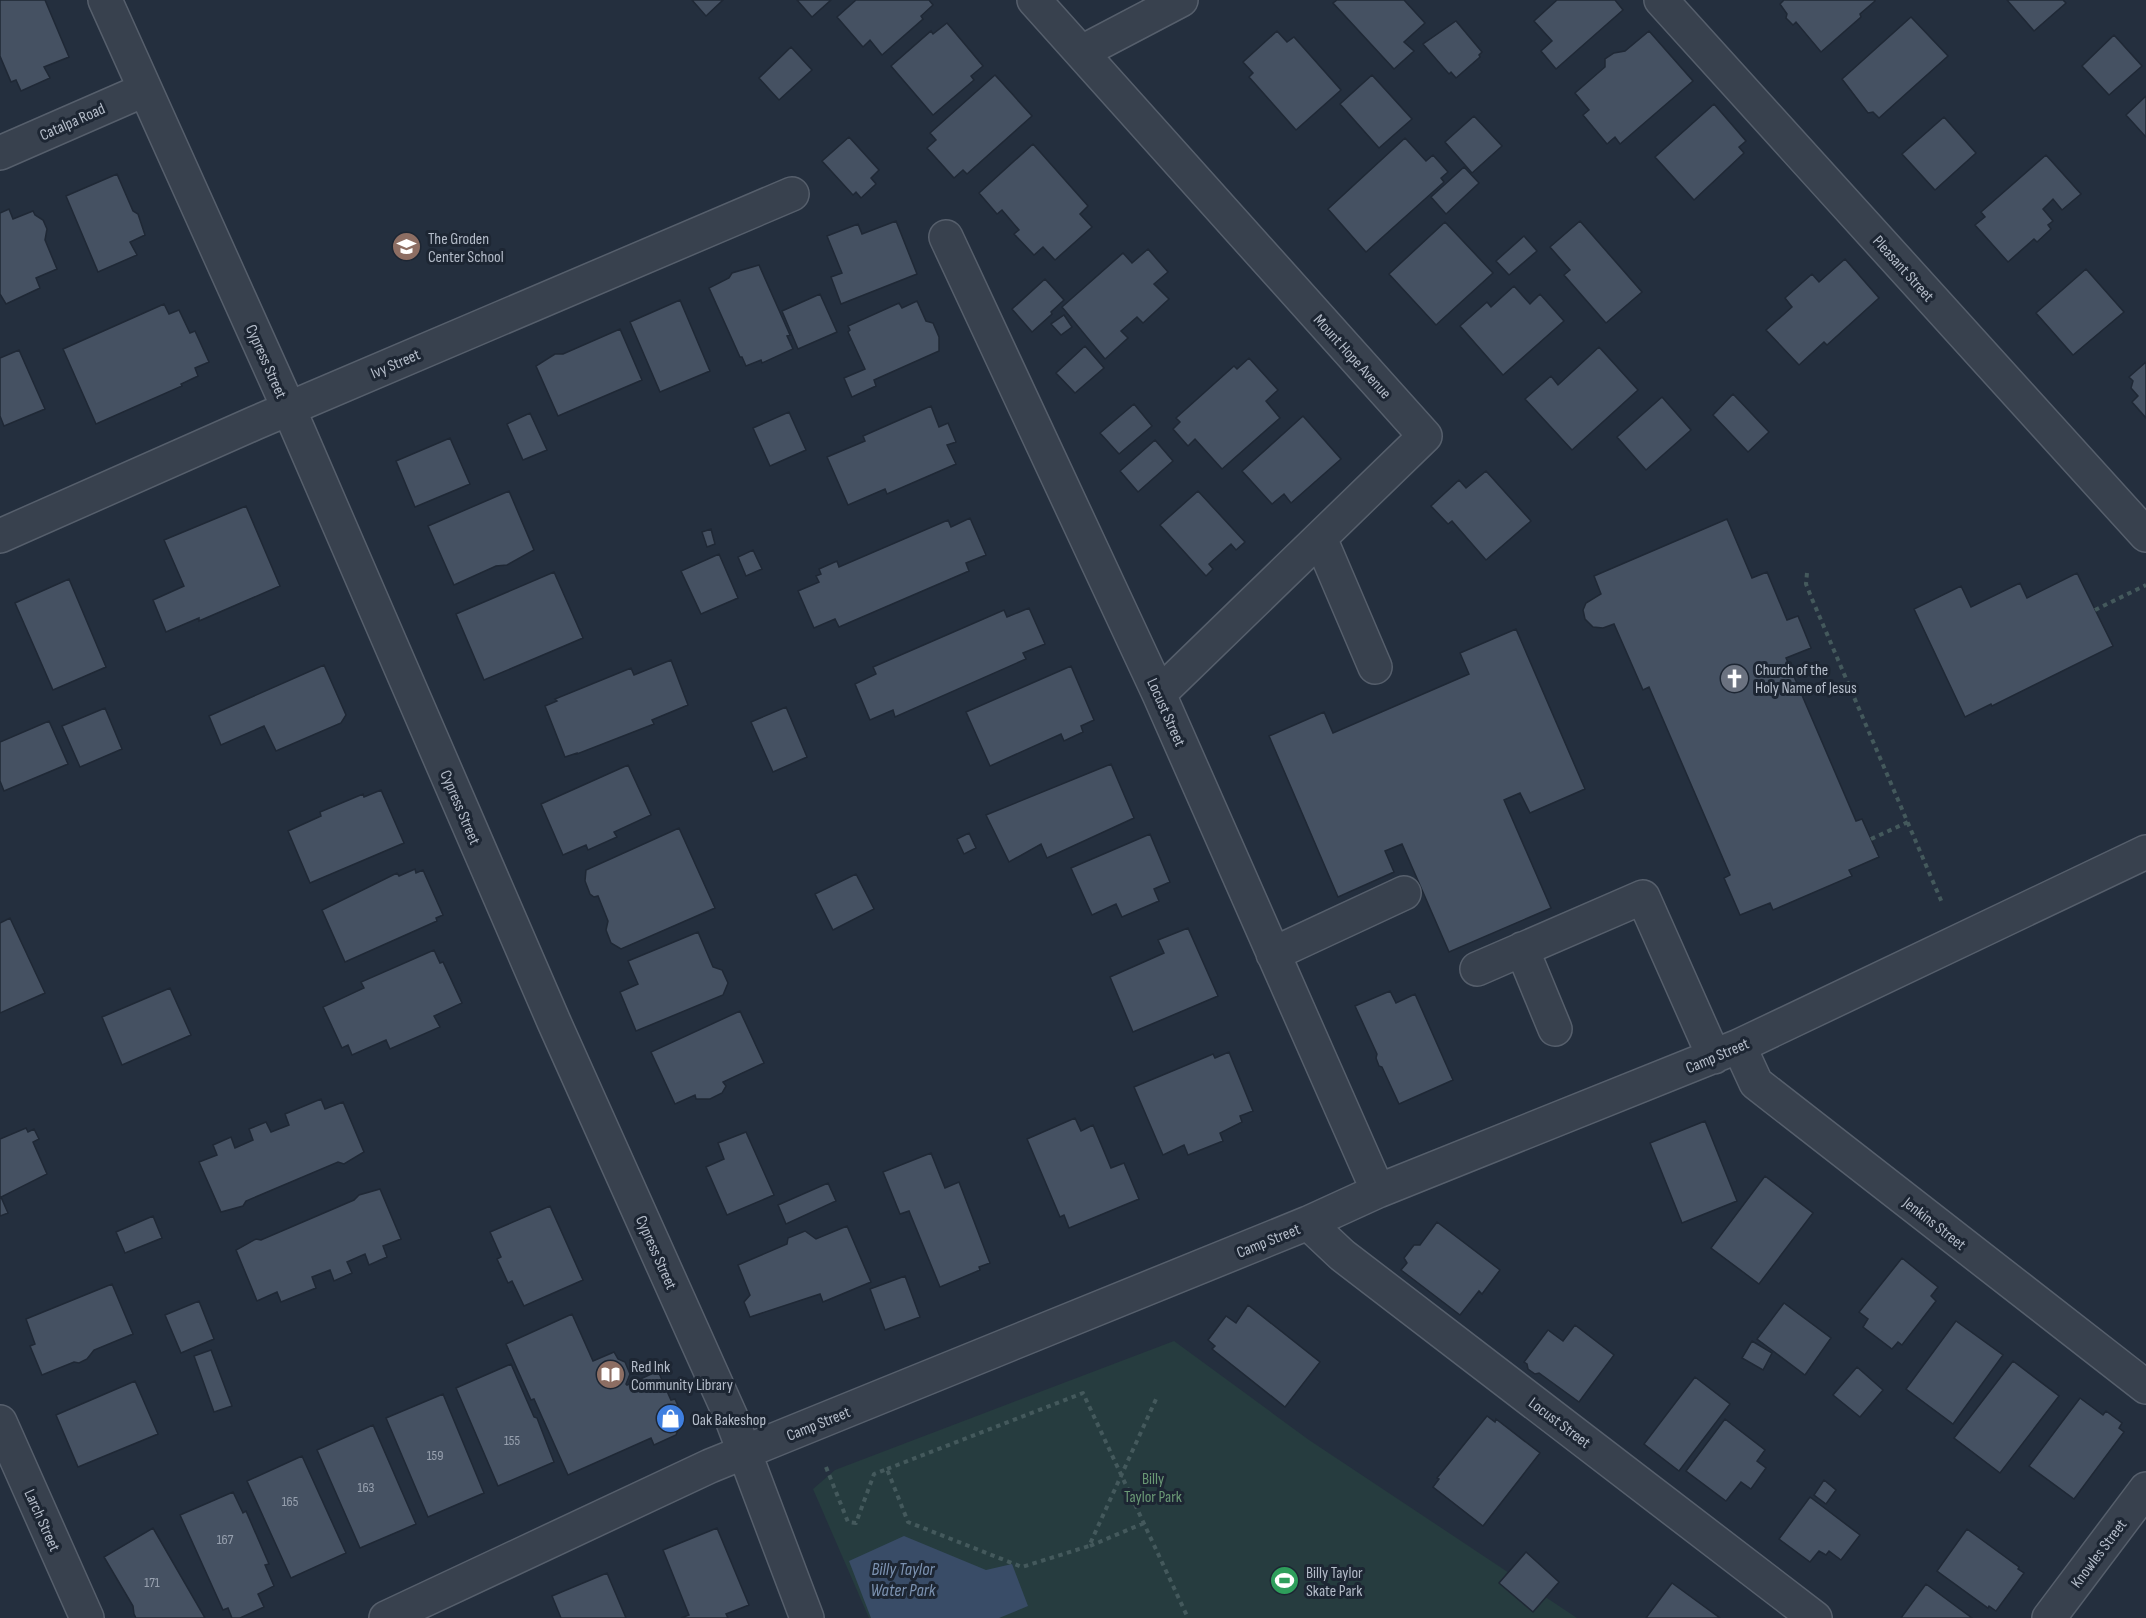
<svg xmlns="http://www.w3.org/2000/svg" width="2146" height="1618" viewBox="0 0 2146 1618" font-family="'Sofia Sans Condensed',sans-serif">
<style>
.green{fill:#263c3f}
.water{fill:#394c67}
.building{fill:#455162;stroke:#1f2835;stroke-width:1.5}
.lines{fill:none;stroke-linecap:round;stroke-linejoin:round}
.minor-casing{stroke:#565f6c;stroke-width:36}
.path{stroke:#44595c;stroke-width:4;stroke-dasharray:4.5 4.5;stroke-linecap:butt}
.minor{stroke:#38414e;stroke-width:33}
.labels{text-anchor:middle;stroke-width:6;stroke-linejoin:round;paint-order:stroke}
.number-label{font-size:14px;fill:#98a1af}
.street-label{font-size:16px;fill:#b4bcc9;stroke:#1d2633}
.poi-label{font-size:16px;fill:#b4bcc9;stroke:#1d2633;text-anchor:start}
.park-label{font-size:16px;fill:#6b9a76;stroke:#1d2633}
.water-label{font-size:18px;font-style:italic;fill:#7c92b1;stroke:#1d2633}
</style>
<rect width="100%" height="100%" fill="#242f3e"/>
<path class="green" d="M 1174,1341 L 1309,1440 L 1577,1618 L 869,1618 L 813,1489 L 835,1470 Z"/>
<path class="water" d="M 904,1536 L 986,1570 L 1012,1564 L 1028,1606 L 999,1618 L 871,1618 L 849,1561 Z"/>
<path class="building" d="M 0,0 L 45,0 L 69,57 L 44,67 L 50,78 L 21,91 L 16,80 L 11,82 L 0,56 Z
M 692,0 L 723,0 L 706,16 Z
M 797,0 L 831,0 L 812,17 Z
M 856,0 L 929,0 L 933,5 L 921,16 L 923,19 L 882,55 L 870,40 L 863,47 L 837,17 Z
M 1337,0 L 1404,0 L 1425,23 L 1404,42 L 1414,51 L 1394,69 L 1333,3 Z
M 1557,0 L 1615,0 L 1623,10 L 1556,69 L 1541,51 L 1552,41 L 1534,21 Z
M 1784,0 L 1875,0 L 1875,1 L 1860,14 L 1861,17 L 1821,52 L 1796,22 L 1793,25 L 1786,18 L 1787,14 L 1780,4 Z
M 2007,0 L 2063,0 L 2066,3 L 2034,31 Z
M 1911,17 L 1948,56 L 1879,118 L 1873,112 L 1868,113 L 1842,79 Z
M 1456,21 L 1482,52 L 1479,55 L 1480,57 L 1456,78 L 1451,72 L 1449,74 L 1423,44 Z
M 947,23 L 983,66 L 971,76 L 974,80 L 933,115 L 891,66 L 931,31 L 933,34 Z
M 1277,31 L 1287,42 L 1294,37 L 1341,90 L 1296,130 L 1249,77 L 1253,73 L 1243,62 Z
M 1649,31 L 1693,81 L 1620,144 L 1615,137 L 1607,144 L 1583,115 L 1589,110 L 1575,93 L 1605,67 L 1605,59 L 1614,53 L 1625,51 Z
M 2114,35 L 2142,66 L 2109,95 L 2082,66 Z
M 791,47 L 812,70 L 779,100 L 759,78 Z
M 995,75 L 1032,116 L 967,174 L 963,170 L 954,178 L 927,148 L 936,140 L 930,133 Z
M 1372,75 L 1412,119 L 1379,148 L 1340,104 Z
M 2146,96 L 2146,137 L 2126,115 Z
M 1714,104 L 1746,141 L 1739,147 L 1744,153 L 1694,200 L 1655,157 Z
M 1474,116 L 1502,146 L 1472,173 L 1445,142 Z
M 1944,117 L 1976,153 L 1935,190 L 1902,154 Z
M 849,137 L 879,170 L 871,178 L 876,184 L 861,198 L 856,192 L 853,195 L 822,161 Z
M 1405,138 L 1426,161 L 1433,155 L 1448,172 L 1441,178 L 1444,182 L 1366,252 L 1328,209 Z
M 1033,144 L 1088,206 L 1080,214 L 1092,227 L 1055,260 L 1043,247 L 1034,255 L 1014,234 L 1019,230 L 1002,210 L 997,214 L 979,193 Z
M 2046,155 L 2081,194 L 2062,210 L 2053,199 L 2043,209 L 2053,221 L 2048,225 L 2051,229 L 2037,242 L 2034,239 L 2008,262 L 1975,225 L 1985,217 L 1981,212 Z
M 1464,167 L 1479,183 L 1446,214 L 1431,197 Z
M 117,174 L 133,211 L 138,214 L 145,235 L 130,242 L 137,255 L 98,272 L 66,196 Z
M 9,209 L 13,219 L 33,211 L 35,215 L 43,220 L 47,229 L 45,240 L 57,269 L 36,278 L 40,288 L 6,304 L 0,294 L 0,213 Z
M 896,221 L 917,274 L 841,304 L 831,277 L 842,273 L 827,236 L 858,224 L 862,234 Z
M 1580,221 L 1642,292 L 1606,323 L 1564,275 L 1570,270 L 1550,247 Z
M 1445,222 L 1493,273 L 1436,325 L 1389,274 Z
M 1524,236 L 1537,251 L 1509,275 L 1496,261 Z
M 1148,249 L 1168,272 L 1154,284 L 1169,299 L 1143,323 L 1137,317 L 1121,331 L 1128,338 L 1105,359 L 1062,307 L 1123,253 L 1132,263 Z
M 1845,259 L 1879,298 L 1827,345 L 1824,342 L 1799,365 L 1766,330 L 1792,307 L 1785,298 L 1812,274 L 1819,282 Z
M 759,265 L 790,335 L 787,336 L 793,349 L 762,363 L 761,360 L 746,366 L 742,357 L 740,357 L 709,288 L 729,278 L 732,273 Z
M 2086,269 L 2124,312 L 2073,355 L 2036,313 Z
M 1045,279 L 1064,300 L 1051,312 L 1052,314 L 1032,332 L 1012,309 Z
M 1514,286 L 1530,304 L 1540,294 L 1564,321 L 1503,375 L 1460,326 L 1487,302 L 1491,307 Z
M 820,294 L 837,332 L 798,349 L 782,311 Z
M 680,300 L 710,371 L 660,392 L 630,322 Z
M 917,301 L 926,321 L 933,323 L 939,337 L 939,351 L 874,380 L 876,386 L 852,397 L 844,378 L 865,369 L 848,332 L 850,330 L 848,326 L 899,303 L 902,308 Z
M 164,304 L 169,314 L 179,310 L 190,333 L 195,331 L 209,362 L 195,368 L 198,376 L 181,384 L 182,386 L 96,424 L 63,349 Z
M 1064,315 L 1072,327 L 1061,335 L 1051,324 Z
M 620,329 L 642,380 L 558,416 L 536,366 L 555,354 L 563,354 Z
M 1085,346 L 1104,368 L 1075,393 L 1056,373 Z
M 1599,347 L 1638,390 L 1572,450 L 1525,399 L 1551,376 L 1558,385 Z
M 19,350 L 45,409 L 4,426 L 0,416 L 0,358 Z
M 1249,358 L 1278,390 L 1266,401 L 1280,418 L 1222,469 L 1195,439 L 1188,446 L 1173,429 L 1180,422 L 1176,418 L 1234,366 L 1237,369 Z
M 2146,362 L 2146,418 L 2132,402 L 2138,396 L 2131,388 L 2133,381 L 2129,377 Z
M 1733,394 L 1769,432 L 1748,452 L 1713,415 Z
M 1662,397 L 1691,430 L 1646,470 L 1617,437 Z
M 1134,404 L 1152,426 L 1119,454 L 1100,433 Z
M 931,406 L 939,427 L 948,423 L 956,442 L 947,445 L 956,464 L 887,494 L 885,489 L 848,505 L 827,457 L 865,441 L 863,436 Z
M 789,412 L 806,450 L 770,466 L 753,428 Z
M 530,413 L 547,450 L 523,460 L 507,424 Z
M 1303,416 L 1341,459 L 1291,503 L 1284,494 L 1272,504 L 1242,471 Z
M 450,438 L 470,484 L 415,507 L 396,461 Z
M 1155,440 L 1173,461 L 1138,492 L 1120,471 Z
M 1486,471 L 1531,521 L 1486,560 L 1452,521 L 1448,524 L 1431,506 L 1459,480 L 1466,488 Z
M 509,491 L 534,550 L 507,565 L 496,566 L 454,585 L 428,526 Z
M 1198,491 L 1245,542 L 1236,550 L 1231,544 L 1209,564 L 1213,569 L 1206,576 L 1160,525 Z
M 246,506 L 280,586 L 199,621 L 199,618 L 166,632 L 153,600 L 184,586 L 164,540 Z
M 970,518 L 986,555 L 966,563 L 969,571 L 839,627 L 835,619 L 814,628 L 798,591 L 819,582 L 816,576 L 821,574 L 819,569 L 837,561 L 839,567 L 948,520 L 951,527 Z
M 1727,519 L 1752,578 L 1767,572 L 1787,620 L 1798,616 L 1811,648 L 1786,658 L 1856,821 L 1862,819 L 1879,857 L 1849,870 L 1852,876 L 1773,910 L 1770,903 L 1740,915 L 1724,878 L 1730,875 L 1649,687 L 1643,690 L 1614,624 L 1603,628 L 1593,627 L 1585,619 L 1583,610 L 1586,603 L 1601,594 L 1594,576 Z
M 711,529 L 715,544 L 707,547 L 702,532 Z
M 753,550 L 762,569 L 746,576 L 738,557 Z
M 719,554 L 738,598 L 701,614 L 681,571 Z
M 554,572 L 583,638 L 484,680 L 456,614 Z
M 2077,573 L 2113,646 L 1992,706 L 1991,704 L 1965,717 L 1914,609 L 1961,586 L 1971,607 L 2020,583 L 2027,598 Z
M 69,579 L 106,667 L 53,690 L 15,603 Z
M 1029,608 L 1045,644 L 1023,653 L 1026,659 L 895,717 L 893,710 L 870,720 L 855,684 L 876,674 L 873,667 L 1004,610 L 1007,617 Z
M 1516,629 L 1585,789 L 1530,813 L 1520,793 L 1504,800 L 1551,908 L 1449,952 L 1402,844 L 1385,851 L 1394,872 L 1338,897 L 1269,736 L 1324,712 L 1333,733 L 1469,674 L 1460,653 Z
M 671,660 L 688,705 L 652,720 L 654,724 L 577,754 L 577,753 L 565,757 L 545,706 L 557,701 L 555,699 L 631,668 L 634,675 Z
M 324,665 L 346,715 L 341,723 L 276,751 L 264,726 L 221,745 L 209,716 Z
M 1071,666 L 1094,720 L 1081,726 L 1083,732 L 1064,741 L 1061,734 L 990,766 L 966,712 Z
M 786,707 L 807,757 L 773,772 L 751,722 Z
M 105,708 L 122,749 L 80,767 L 62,726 Z
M 49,721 L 68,764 L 4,791 L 0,781 L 0,742 Z
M 1111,764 L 1134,818 L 1047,858 L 1041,844 L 1009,862 L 986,815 Z
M 628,765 L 651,815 L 614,832 L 617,837 L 588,850 L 586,845 L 563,855 L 541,804 Z
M 381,790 L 404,843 L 310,883 L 288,831 L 321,816 L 320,812 L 363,794 L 364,797 Z
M 679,828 L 715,908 L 621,949 L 611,943 L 606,930 L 608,921 L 598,896 L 594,897 L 590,894 L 585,881 L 586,870 Z
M 969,833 L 976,848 L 964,854 L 957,839 Z
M 1150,834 L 1170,882 L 1154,889 L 1159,901 L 1122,917 L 1116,904 L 1092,915 L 1071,868 Z
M 415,869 L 416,873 L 423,870 L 443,915 L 436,918 L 437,921 L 345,962 L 322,910 L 397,873 L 399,876 Z
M 856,874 L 874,909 L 833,930 L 815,894 Z
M 10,918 L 45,993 L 0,1013 L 0,923 Z
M 1188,928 L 1218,996 L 1133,1032 L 1110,977 L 1164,953 L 1158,940 Z
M 698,932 L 713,967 L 722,970 L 728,983 L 723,995 L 636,1031 L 620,992 L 638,984 L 628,961 Z
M 434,950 L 440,963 L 443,962 L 462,1003 L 434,1016 L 440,1027 L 390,1049 L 386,1040 L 352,1055 L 348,1045 L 342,1048 L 323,1007 L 364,988 L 361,982 Z
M 170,988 L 191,1035 L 122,1065 L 102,1017 Z
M 1390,991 L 1396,1003 L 1415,994 L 1453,1080 L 1399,1104 L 1382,1067 L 1379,1066 L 1376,1058 L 1377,1054 L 1355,1006 Z
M 740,1011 L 764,1063 L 723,1082 L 726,1086 L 722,1093 L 710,1099 L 696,1099 L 695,1095 L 675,1104 L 651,1052 Z
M 1229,1052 L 1253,1111 L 1240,1116 L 1242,1122 L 1220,1133 L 1223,1141 L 1188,1155 L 1184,1145 L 1163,1155 L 1134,1087 L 1213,1054 L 1215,1058 Z
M 321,1099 L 325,1109 L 343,1102 L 364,1152 L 344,1164 L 338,1162 L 246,1201 L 243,1206 L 221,1212 L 199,1162 L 217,1155 L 213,1145 L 231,1137 L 235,1148 L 253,1140 L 249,1129 L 266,1122 L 271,1132 L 289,1125 L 285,1114 Z
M 1075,1118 L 1081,1131 L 1093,1125 L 1111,1168 L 1124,1163 L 1139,1199 L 1069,1228 L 1064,1215 L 1060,1217 L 1027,1139 Z
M 1705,1121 L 1737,1201 L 1682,1223 L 1650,1143 Z
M 26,1128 L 28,1132 L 34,1129 L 39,1139 L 33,1142 L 47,1174 L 1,1197 L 8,1213 L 0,1216 L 0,1139 Z
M 746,1132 L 774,1195 L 727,1215 L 706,1167 L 724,1159 L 718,1143 Z
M 931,1153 L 945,1188 L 959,1182 L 990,1263 L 979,1267 L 980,1270 L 940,1287 L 909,1211 L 900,1214 L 883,1172 Z
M 1765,1176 L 1813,1213 L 1759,1284 L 1711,1248 Z
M 828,1183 L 836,1201 L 786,1224 L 778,1205 Z
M 380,1189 L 401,1239 L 383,1246 L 387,1257 L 369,1265 L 365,1254 L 347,1262 L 352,1273 L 334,1281 L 330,1270 L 312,1277 L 316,1288 L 281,1302 L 277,1292 L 257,1301 L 236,1250 L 256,1239 L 261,1240 L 354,1200 L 359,1195 Z
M 550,1206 L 583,1280 L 524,1306 L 512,1281 L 508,1283 L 497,1259 L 501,1257 L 490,1232 Z
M 153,1216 L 162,1238 L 125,1253 L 116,1232 Z
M 1437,1222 L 1500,1270 L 1482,1294 L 1479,1291 L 1460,1315 L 1401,1270 L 1407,1263 L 1404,1258 L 1414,1245 L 1420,1245 Z
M 847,1226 L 871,1282 L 823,1302 L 820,1294 L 750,1317 L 744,1302 L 750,1295 L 738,1265 L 787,1244 L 788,1238 L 805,1231 L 816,1239 Z
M 1902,1258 L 1938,1287 L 1931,1296 L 1936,1301 L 1902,1345 L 1898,1342 L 1892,1349 L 1863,1327 L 1868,1319 L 1859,1312 Z
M 905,1276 L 920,1317 L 885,1330 L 870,1289 Z
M 112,1284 L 133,1334 L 94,1350 L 87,1359 L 79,1363 L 74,1362 L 42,1375 L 30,1346 L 35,1344 L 26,1319 Z
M 199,1301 L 214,1339 L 181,1353 L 165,1315 Z
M 1784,1303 L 1831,1338 L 1805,1375 L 1757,1339 Z
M 1248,1305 L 1320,1362 L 1285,1407 L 1212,1349 L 1215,1346 L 1208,1340 L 1226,1316 L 1236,1323 Z
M 572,1314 L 593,1361 L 614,1352 L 618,1359 L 625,1362 L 630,1374 L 626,1384 L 627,1385 L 658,1371 L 671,1400 L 675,1399 L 683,1417 L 676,1435 L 654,1445 L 651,1438 L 568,1475 L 534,1399 L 531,1400 L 506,1344 Z
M 1956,1321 L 2003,1355 L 1953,1424 L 1906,1389 Z
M 1575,1325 L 1614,1355 L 1579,1402 L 1539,1373 L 1535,1374 L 1528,1369 L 1527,1364 L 1524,1362 L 1548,1330 L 1563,1341 Z
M 1752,1341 L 1772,1353 L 1763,1370 L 1742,1358 Z
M 211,1350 L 232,1406 L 214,1412 L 194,1356 Z
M 2013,1361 L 2059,1396 L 2000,1473 L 1954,1438 Z
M 511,1364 L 534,1417 L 537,1418 L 554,1462 L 498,1486 L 456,1388 Z
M 1857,1367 L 1883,1390 L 1860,1417 L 1833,1395 Z
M 1695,1377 L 1730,1404 L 1679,1471 L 1644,1444 Z
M 135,1381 L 158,1434 L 78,1467 L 56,1415 Z
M 443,1394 L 484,1493 L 428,1517 L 386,1418 Z
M 2080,1398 L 2103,1415 L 2106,1411 L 2122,1423 L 2119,1428 L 2124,1432 L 2074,1499 L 2029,1466 Z
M 1487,1416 L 1495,1422 L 1496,1419 L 1540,1453 L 1483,1526 L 1433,1487 L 1439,1479 L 1437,1478 Z
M 1725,1419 L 1765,1450 L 1757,1461 L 1766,1468 L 1751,1489 L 1741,1482 L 1726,1501 L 1686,1471 Z
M 373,1425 L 416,1524 L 360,1548 L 317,1450 Z
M 302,1456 L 346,1553 L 291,1578 L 247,1481 Z
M 1824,1480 L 1836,1490 L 1826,1504 L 1814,1495 Z
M 233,1492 L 243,1513 L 246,1511 L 269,1564 L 265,1565 L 274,1586 L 258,1594 L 264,1607 L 240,1618 L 232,1618 L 228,1608 L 223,1610 L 180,1515 Z
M 1810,1497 L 1860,1535 L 1841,1560 L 1829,1551 L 1826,1555 L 1819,1551 L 1810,1562 L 1779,1539 Z
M 153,1528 L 205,1618 L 136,1618 L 134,1614 L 133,1606 L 104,1557 Z
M 717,1528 L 749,1605 L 726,1614 L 728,1618 L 681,1618 L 689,1615 L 663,1550 Z
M 1967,1529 L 2019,1567 L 2018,1569 L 2024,1573 L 1996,1611 L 1989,1606 L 1988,1608 L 1937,1571 Z
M 1526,1552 L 1559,1582 L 1533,1612 L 1499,1583 Z
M 607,1573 L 626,1618 L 561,1618 L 552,1596 Z
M 1672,1583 L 1720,1618 L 1646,1618 Z
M 1926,1584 L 1972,1618 L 1901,1618 Z"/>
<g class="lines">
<defs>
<path id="minor" d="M 105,0 L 289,409 L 554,1022 L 731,1417 L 807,1618
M 1034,0 L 1425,436 L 1159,694
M 1661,0 L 2146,535
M 1082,52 L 1181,0
M 0,153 L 144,90
M 946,237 L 1159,694 L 1378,1191
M 0,536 L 255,423 L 792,194
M 1320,538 L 1375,667
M 1522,949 L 1555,1029
M 1273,954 L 1404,893
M 1477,969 L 1643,897 L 1714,1057
M 1739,1046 L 1756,1083 L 2146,1387
M 1308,1223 L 1342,1255 L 1815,1618
M 0,1422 L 87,1618
M 386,1618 L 710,1466 L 1308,1223 L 1378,1191 L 1739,1046 L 2146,852
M 2049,1618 L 2146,1489"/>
</defs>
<use href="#minor" class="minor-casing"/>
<path class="path" d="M 1807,573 L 1806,584 L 1812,599 L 1943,905
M 2095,610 L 2146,585
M 1871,839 L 1908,822
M 826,1467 L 848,1522 L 856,1523 L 874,1474 L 887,1469 L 908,1522 L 1022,1567 L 1089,1546 L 1157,1397
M 887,1469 L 1083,1393 L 1188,1618
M 1090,1546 L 1144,1523"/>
<use href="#minor" class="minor"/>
</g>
<defs>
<symbol id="school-disc" viewBox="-11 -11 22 22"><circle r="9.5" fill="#8d6e63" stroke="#1d2633"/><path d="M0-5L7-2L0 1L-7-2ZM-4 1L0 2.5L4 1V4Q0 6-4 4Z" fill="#fff"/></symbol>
<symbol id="church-disc" viewBox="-11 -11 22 22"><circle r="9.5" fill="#6b7280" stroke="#1d2633"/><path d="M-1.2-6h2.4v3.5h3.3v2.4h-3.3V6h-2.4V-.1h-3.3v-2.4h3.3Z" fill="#fff"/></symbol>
<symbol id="library-disc" viewBox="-11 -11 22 22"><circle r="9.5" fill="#8d6e63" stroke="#1d2633"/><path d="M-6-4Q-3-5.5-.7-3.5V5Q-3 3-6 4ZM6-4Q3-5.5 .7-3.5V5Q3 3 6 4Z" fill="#fff"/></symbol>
<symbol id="shop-disc" viewBox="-11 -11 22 22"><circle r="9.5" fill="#3f7fe0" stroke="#1d2633"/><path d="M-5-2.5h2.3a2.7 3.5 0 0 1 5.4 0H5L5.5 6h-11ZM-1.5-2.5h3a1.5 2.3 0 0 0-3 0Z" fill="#fff"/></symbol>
<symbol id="stadium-disc" viewBox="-11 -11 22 22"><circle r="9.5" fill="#2e9e5b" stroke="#1d2633"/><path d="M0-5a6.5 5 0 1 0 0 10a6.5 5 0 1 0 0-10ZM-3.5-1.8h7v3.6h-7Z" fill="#fff"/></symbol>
</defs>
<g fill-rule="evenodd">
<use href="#school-disc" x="390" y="230" width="33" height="33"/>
<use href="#church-disc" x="1718" y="662" width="33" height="33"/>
<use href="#library-disc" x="594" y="1358" width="33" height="33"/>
<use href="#shop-disc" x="654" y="1402" width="33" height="33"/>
<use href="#stadium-disc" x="1268" y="1564" width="33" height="33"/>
</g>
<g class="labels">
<g class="number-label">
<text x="512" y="1445">155</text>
<text x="435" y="1460">159</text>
<text x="366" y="1492">163</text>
<text x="290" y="1506">165</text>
<text x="225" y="1544">167</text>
<text x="152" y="1587">171</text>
</g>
<g class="street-label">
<text transform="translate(72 121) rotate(-24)" y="6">Catalpa Road</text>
<text transform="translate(1904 268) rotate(48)" y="6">Pleasant Street</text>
<text transform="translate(1353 356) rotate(48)" y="6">Mount Hope Avenue</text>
<text transform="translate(267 361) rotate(66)" y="6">Cypress Street</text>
<text transform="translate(395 363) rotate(-23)" y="6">Ivy Street</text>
<text transform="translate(1167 712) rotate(66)" y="6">Locust Street</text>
<text transform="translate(461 807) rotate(67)" y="6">Cypress Street</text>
<text transform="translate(1717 1055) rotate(-23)" y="6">Camp Street</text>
<text transform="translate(1935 1223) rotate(38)" y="6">Jenkins Street</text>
<text transform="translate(1268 1240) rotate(-22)" y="6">Camp Street</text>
<text transform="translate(657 1252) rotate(66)" y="6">Cypress Street</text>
<text transform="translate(1560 1422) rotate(37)" y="6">Locust Street</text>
<text transform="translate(818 1423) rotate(-22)" y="6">Camp Street</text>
<text transform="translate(43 1520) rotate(66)" y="6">Larch Street</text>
<text transform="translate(2098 1553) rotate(-53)" y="6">Knowles Street</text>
</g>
<g class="poi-label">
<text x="428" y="244">The Groden<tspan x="428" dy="18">Center School</tspan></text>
<text x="1755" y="675">Church of the<tspan x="1755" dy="18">Holy Name of Jesus</tspan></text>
<text x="631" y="1372">Red Ink<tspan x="631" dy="18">Community Library</tspan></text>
<text x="692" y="1425">Oak Bakeshop</text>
<text x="1306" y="1578">Billy Taylor<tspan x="1306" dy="18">Skate Park</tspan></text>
</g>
<g class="park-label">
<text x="1153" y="1484">Billy<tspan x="1153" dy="18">Taylor Park</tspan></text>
</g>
<g class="water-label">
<text x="903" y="1575">Billy Taylor<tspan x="903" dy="21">Water Park</tspan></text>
</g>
</g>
</svg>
